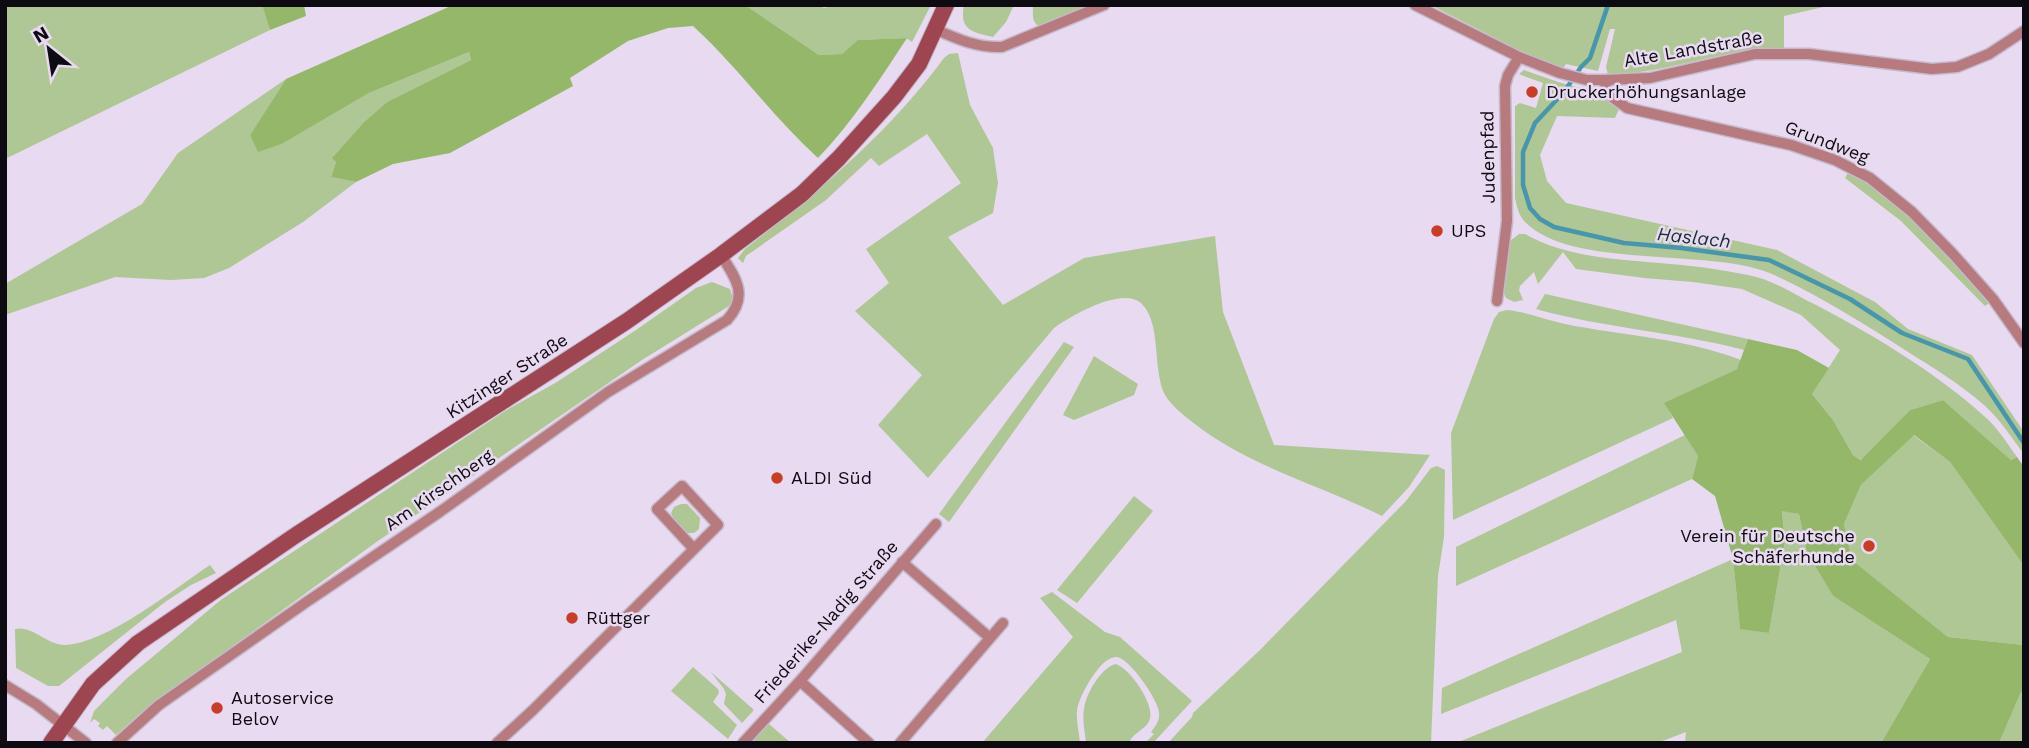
<svg xmlns="http://www.w3.org/2000/svg" width="2029" height="748" viewBox="0 0 2029 748" font-family="'Work Sans',sans-serif">
<style>
.green{fill:#afc695}
.forest{fill:#95b769}
.lines{fill:none;stroke-linecap:round;stroke-linejoin:round}
.stream{stroke:#4796ad;stroke-width:4.5}
.street-casing{stroke:#c5b9cc;stroke-width:13}
.secondary-casing{stroke:#c5b9cc;stroke-width:18}
.street{stroke:#b77a7f;stroke-width:10}
.secondary{stroke:#9d4651;stroke-width:16}
.poi-dot{fill:#c93d25;stroke:#e8daf0;stroke-width:2.5}
.labels{text-anchor:middle;stroke-width:5;stroke-linejoin:round;paint-order:stroke}
.street-label{font-size:18px;fill:#0e0a11;stroke:#e8daf0}
.poi-label{font-size:18px;fill:#0e0a11;stroke:#e8daf0;text-anchor:start}
.water-label{font-size:19px;font-style:italic;fill:#1b3036;stroke:#e8daf0}
</style>
<rect width="100%" height="100%" fill="#e8daf0"/>
<path class="green" d="M 5,5 L 262,5 L 270,30 L 5,159 Z
M 745,5 L 819,5 L 824,8 L 835,5 L 931,5 L 912,42 L 906,38 L 859,40 L 842,54 L 819,55 Z
M 964,5 L 1014,5 L 1006,22 L 993,37 C 972,32 959,30 964,5 Z
M 1033,5 L 1096,5 L 1041,27 C 1031,23 1033,15 1033,5 Z
M 1431,5 L 1832,5 L 1784,16 L 1784,48 C 1721,49 1669,73 1608,75 L 1606,67 L 1615,29 L 1610,29 L 1598,71 L 1566,64 L 1563,68 L 1532,57 Z
M 469,52 L 471,60 L 387,102 L 364,122 L 333,157 L 336,162 L 331,177 L 356,182 L 303,222 L 229,268 L 204,278 L 171,280 L 115,277 L 5,315 L 5,284 L 142,204 L 178,153 L 286,79 L 250,135 L 258,151 L 282,144 L 369,93 Z
M 958,53 L 970,105 L 993,148 L 998,183 L 993,213 L 948,237 L 1003,305 L 1084,258 L 1215,236 L 1223,312 L 1274,445 L 1430,455 L 1409,487 L 1382,516 C 1318,484 1247,466 1191,421 C 1182,414 1171,405 1165,395 C 1152,370 1162,322 1141,303 C 1122,286 1070,316 1054,328 L 928,478 L 878,425 L 922,375 L 855,311 L 889,283 L 866,249 L 961,183 L 927,134 L 879,166 L 871,158 L 826,200 L 746,256 L 743,263 L 738,258 L 745,249 C 819,191 888,134 944,58 L 949,54 Z
M 1524,70 C 1550,79 1573,89 1600,90 L 1619,109 L 1615,118 L 1557,116 L 1540,155 L 1547,181 L 1566,203 L 1777,250 L 1875,302 L 1908,329 L 1972,355 L 2024,432 L 2024,454 C 2011,437 2000,419 1984,405 C 1960,384 1932,367 1905,350 C 1863,323 1818,295 1772,274 C 1710,247 1572,270 1525,222 C 1519,216 1517,207 1515,198 L 1515,106 L 1520,103 L 1536,108 L 1543,83 L 1519,74 Z
M 1849,171 C 1904,202 1951,253 1989,303 L 1985,306 L 1901,221 L 1845,178 Z
M 1519,234 L 1525,234 C 1566,257 1613,259 1659,263 C 1689,265 1719,269 1748,275 C 1769,279 1788,290 1806,300 C 1864,329 1936,372 1984,416 C 1997,427 2007,443 2017,457 L 2011,460 L 1943,400 L 1910,410 L 1862,460 L 1853,455 L 1833,420 L 1812,394 L 1840,350 L 1801,315 L 1742,289 L 1693,282 L 1644,278 L 1576,269 L 1563,252 L 1538,284 L 1534,272 L 1520,286 L 1519,290 L 1523,300 L 1514,302 L 1506,298 L 1504,294 L 1510,241 Z
M 712,282 L 730,289 L 733,299 L 729,306 L 642,360 L 375,543 L 142,712 L 116,735 L 107,726 L 103,730 L 98,726 L 100,723 L 94,719 L 90,723 L 94,711 L 126,679 L 222,599 L 505,411 L 557,382 L 636,330 L 696,288 Z
M 1545,294 L 1748,339 L 1744,350 C 1676,332 1604,328 1536,309 Z
M 1507,310 C 1527,312 1546,320 1565,324 C 1624,336 1684,338 1741,360 L 1737,369 L 1665,403 L 1673,418 L 1453,520 L 1451,433 L 1494,319 L 1499,312 Z
M 1064,342 L 1074,347 L 949,522 L 939,514 Z
M 1094,356 L 1138,384 L 1134,395 L 1074,420 L 1063,415 Z
M 1685,435 L 1698,456 L 1692,479 L 1456,586 L 1456,547 Z
M 1913,435 L 1950,462 L 2024,566 L 2024,645 L 1948,637 L 1852,560 L 1844,524 L 1861,485 Z
M 1437,466 L 1445,470 L 1444,537 L 1438,576 L 1431,743 L 1168,743 L 1192,717 L 1193,713 L 1260,650 L 1406,501 L 1431,468 Z
M 1134,496 L 1153,511 L 1077,603 L 1057,590 Z
M 681,504 L 687,504 L 700,518 L 699,529 L 694,533 L 687,533 L 674,519 L 671,513 L 674,507 Z
M 1782,510 L 1799,514 L 1807,553 L 1833,596 L 1930,659 L 1881,743 L 1685,743 L 1686,732 L 1657,743 L 1456,743 L 1682,652 L 1676,620 L 1441,714 L 1442,688 L 1733,559 L 1740,628 L 1769,633 L 1785,541 Z
M 210,565 L 216,573 L 191,585 L 165,602 L 59,686 L 48,686 L 16,668 L 15,629 C 32,625 47,645 65,645 C 108,643 174,589 210,565 Z
M 1052,592 L 1105,632 L 1120,637 L 1192,701 L 1153,743 L 1145,743 L 1154,734 L 1151,732 C 1156,725 1160,721 1159,712 C 1158,700 1130,659 1117,657 C 1101,655 1079,696 1077,710 C 1076,721 1079,732 1080,743 L 982,743 L 1073,637 L 1040,598 Z
M 1115,664 C 1129,667 1154,703 1150,718 C 1148,729 1133,732 1129,743 L 1086,743 C 1085,732 1082,720 1084,709 C 1086,694 1100,669 1115,664 Z
M 693,667 L 718,689 L 719,693 L 713,702 L 737,725 L 728,739 L 671,691 Z
M 711,672 L 754,710 L 742,723 L 724,704 L 726,694 L 724,689 Z
M 2021,692 L 2024,692 L 2024,743 L 1999,743 Z
M 769,724 L 791,743 L 749,743 Z"/>
<path class="forest" d="M 262,5 L 304,5 L 306,16 L 270,30 Z
M 453,5 L 745,5 L 819,55 L 842,54 L 858,40 L 907,38 C 880,79 852,123 818,158 C 773,117 738,67 693,26 L 668,28 L 628,41 L 570,78 L 573,86 L 450,153 L 393,164 L 356,182 L 331,177 L 336,162 L 332,158 L 364,122 L 387,102 L 471,60 L 469,52 L 369,93 L 282,144 L 258,152 L 250,135 L 286,79 Z
M 1748,339 L 1797,350 L 1829,368 L 1812,394 L 1833,420 L 1853,455 L 1861,460 L 1910,410 L 1943,400 L 2011,460 L 2017,457 L 2024,467 L 2024,566 L 1950,462 L 1914,435 L 1861,485 L 1844,524 L 1852,560 L 1948,637 L 2024,645 L 2024,692 L 2021,692 L 1999,743 L 1881,743 L 1930,659 L 1833,596 L 1807,553 L 1799,514 L 1782,511 L 1785,541 L 1769,633 L 1740,629 L 1733,559 L 1715,496 L 1692,479 L 1698,456 L 1664,403 L 1737,369 Z"/>
<g class="lines">
<path class="stream" d="M 1608,5 L 1590,58 L 1581,67 L 1564,92 L 1535,123 L 1523,152 L 1523,185 L 1530,208 L 1540,219 L 1554,227 L 1624,243 L 1681,248 L 1769,260 L 1850,299 L 1902,333 L 1968,359 L 2024,443"/>
<defs>
<path id="street" d="M 1415,5 L 1519,57 L 1560,73 L 1587,80 L 1604,80 L 1650,78 L 1755,54 L 1809,54 L 1932,69 L 1957,67 L 1989,54 L 2024,31
M 937,30 C 957,39 978,48 1002,47 L 1104,5
M 1604,80 L 1608,94 L 1627,108 L 1791,145 L 1835,160 L 1870,178 L 1912,212 L 1953,254 L 1993,299 L 2024,343
M 1497,301 L 1507,221 L 1505,86 L 1508,75 L 1519,57
M 902,562 L 990,638
M 800,681 L 869,743
M 5,685 L 36,704 L 86,743
M 117,743 L 159,705 L 305,603 L 441,511 L 608,392 L 727,320 C 749,296 736,278 721,255
M 497,743 L 533,710 L 718,525 L 682,486 L 657,509 L 693,548
M 743,743 L 800,681 L 936,524
M 900,743 L 1003,623"/>
<path id="secondary" d="M 51,743 L 93,684 L 138,643 L 296,535 L 627,321 L 721,255 L 802,194 L 839,158 L 894,97 L 919,64 L 946,5"/>
</defs>
<use href="#street" class="street-casing"/>
<use href="#secondary" class="secondary-casing"/>
<use href="#street" class="street"/>
<use href="#secondary" class="secondary"/>
</g>
<g class="poi-dot">
<circle cx="1532" cy="92" r="7"/>
<circle cx="1437" cy="231" r="7"/>
<circle cx="777" cy="478" r="7"/>
<circle cx="1869" cy="546" r="7"/>
<circle cx="572" cy="618" r="7"/>
<circle cx="217" cy="708" r="7"/>
</g>
<g class="labels">
<g class="street-label">
<text transform="translate(1693 49) rotate(-10)" y="6">Alte Landstraße</text>
<text transform="translate(1827 142) rotate(21)" y="6">Grundweg</text>
<text transform="translate(1488 157) rotate(-91)" y="6">Judenpfad</text>
<text transform="translate(507 376) rotate(-33)" y="6">Kitzinger Straße</text>
<text transform="translate(439 490) rotate(-35)" y="6">Am Kirschberg</text>
<text transform="translate(826 622) rotate(-49)" y="6">Friederike-Nadig Straße</text>
</g>
<g class="poi-label">
<text x="1546" y="98">Druckerhöhungsanlage</text>
<text x="1451" y="237">UPS</text>
<text x="791" y="484">ALDI Süd</text>
<text x="1855" y="542" text-anchor="end">Verein für Deutsche<tspan x="1855" dy="21">Schäferhunde</tspan></text>
<text x="586" y="624">Rüttger</text>
<text x="231" y="704">Autoservice<tspan x="231" dy="21">Belov</tspan></text>
</g>
<g class="water-label">
<text transform="translate(1694 237) rotate(6)" y="7">Haslach</text>
</g>
</g>
<rect width="2029" height="748" fill="none" stroke="#0e0a11" stroke-width="14"/>
<g transform="translate(49 49) rotate(330)" stroke="#e8daf0" stroke-width="5" paint-order="stroke">
<path d="M0-5L12 26L0 18L-12 26Z" fill="#0e0a11"/>
<text y="-10" font-size="19" font-weight="bold" text-anchor="middle" fill="#0e0a11">N</text>
</g>
</svg>
